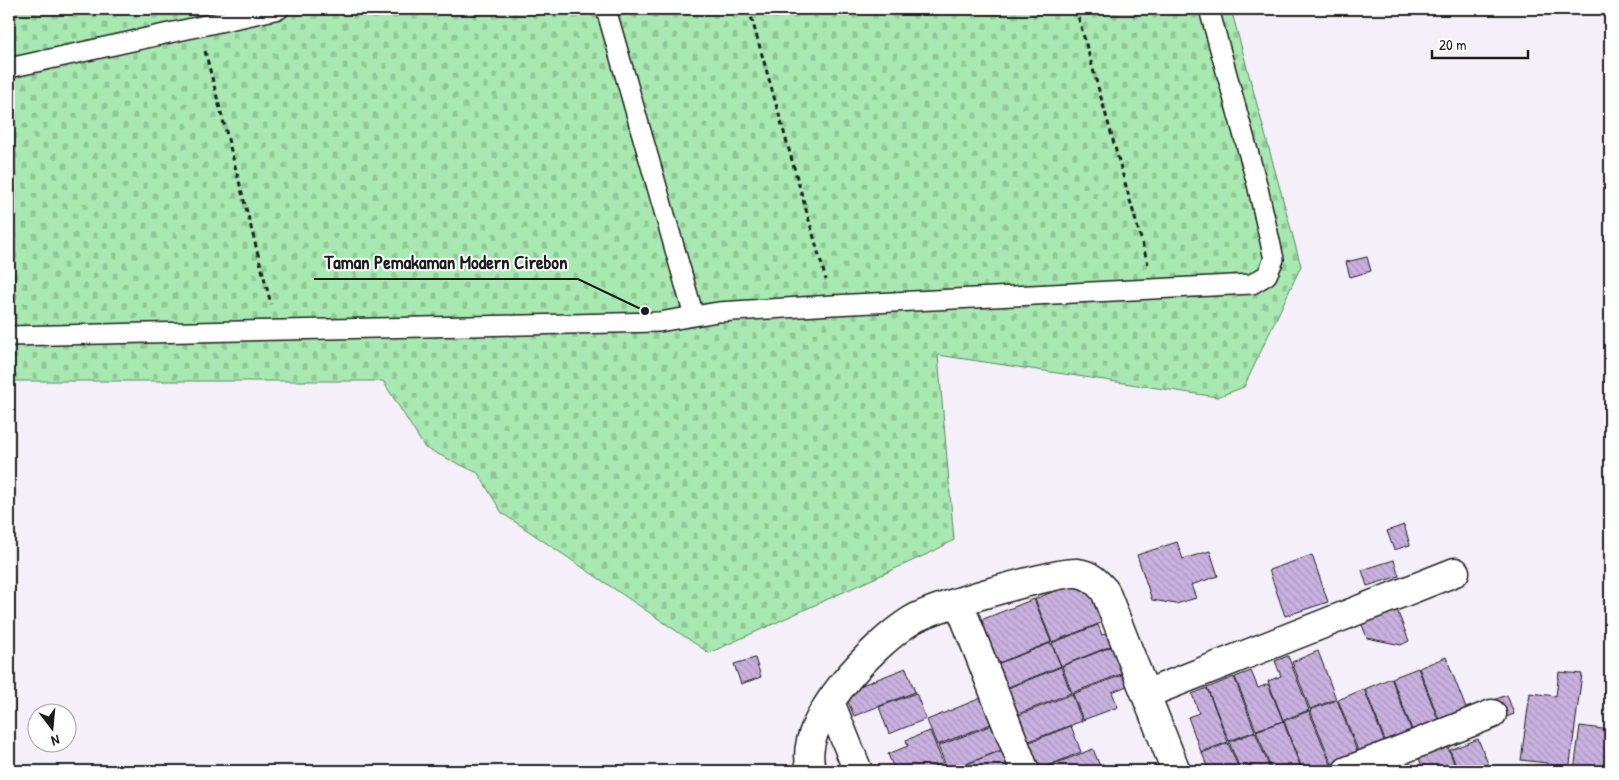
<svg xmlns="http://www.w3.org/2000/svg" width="1619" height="780" viewBox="0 0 1619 780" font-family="'Patrick Hand',sans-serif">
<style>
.cemetery{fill:url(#cemetery-stones);stroke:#628266}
.building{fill:url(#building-back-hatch);stroke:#1c1c1c}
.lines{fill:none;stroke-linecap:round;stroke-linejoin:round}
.lane-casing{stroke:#1c1c1c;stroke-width:22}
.street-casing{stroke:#1c1c1c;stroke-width:31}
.path{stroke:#1c1c1c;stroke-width:3;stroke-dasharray:5 4;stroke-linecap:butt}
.lane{stroke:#fff;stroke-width:19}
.street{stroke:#fff;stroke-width:28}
.leader{fill:none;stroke:#1c1c1c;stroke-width:2}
.callout-dot{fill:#1c1c1c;stroke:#fff;stroke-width:2}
.callout-label{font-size:19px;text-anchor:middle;font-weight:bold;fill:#1c1c1c;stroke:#fff;stroke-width:4;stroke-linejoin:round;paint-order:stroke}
</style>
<defs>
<pattern id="cemetery-stones" width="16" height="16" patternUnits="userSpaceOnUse" patternTransform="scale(1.25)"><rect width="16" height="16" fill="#a8e9b1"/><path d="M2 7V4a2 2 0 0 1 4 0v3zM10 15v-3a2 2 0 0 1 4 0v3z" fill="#90c798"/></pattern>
<pattern id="building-back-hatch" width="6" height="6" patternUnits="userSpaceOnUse" patternTransform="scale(1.25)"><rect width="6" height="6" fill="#c9b1e0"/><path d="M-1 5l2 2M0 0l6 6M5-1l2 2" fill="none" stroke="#ac98c0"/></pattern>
</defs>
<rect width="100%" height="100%" fill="#f4eff9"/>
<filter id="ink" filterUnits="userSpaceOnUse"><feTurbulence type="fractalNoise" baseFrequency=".02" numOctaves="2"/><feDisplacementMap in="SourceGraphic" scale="10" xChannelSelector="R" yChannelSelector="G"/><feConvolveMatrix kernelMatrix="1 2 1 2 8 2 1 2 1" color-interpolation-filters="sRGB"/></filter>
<g filter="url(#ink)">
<path class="cemetery" d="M 9,9 L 1231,9 L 1301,266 L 1244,387 L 1217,397 L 938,355 L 954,540 L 934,551 L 709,653 L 502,513 L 478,473 L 425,448 L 383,381 L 9,381 Z"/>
<path class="building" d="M 1367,257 L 1371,271 L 1350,277 L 1346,262 Z
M 1404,525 L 1410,545 L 1394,550 L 1387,531 Z
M 1177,542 L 1183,559 L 1210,551 L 1218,576 L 1191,585 L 1196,598 L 1176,604 L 1152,600 L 1137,555 Z
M 1312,555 L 1328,602 L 1285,616 L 1269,570 Z
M 1394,560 L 1399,576 L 1367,586 L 1362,570 Z
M 1089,577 L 1106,621 L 1052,642 L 1035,599 Z
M 1034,599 L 1051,642 L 994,665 L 976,622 Z
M 1397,610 L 1409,641 L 1401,645 L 1367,638 L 1361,622 Z
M 1098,625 L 1102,635 L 1111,632 L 1116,644 L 1061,666 L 1052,643 Z
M 1051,643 L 1061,666 L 1003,689 L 994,665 Z
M 1116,645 L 1126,672 L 1072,693 L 1062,666 Z
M 1318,651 L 1336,699 L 1310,709 L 1292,662 Z
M 1288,656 L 1309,710 L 1283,720 L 1268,681 L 1281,676 L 1275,661 Z
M 1446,657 L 1467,711 L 1440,722 L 1419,668 Z
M 755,658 L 761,677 L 741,684 L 734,664 Z
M 1061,667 L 1071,693 L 1013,716 L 1003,690 Z
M 906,668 L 915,692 L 854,716 L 844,692 Z
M 1418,668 L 1439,722 L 1413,732 L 1392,678 Z
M 1251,671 L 1258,688 L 1268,684 L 1283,721 L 1256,730 L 1235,677 Z
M 1559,672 L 1582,674 L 1569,771 L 1546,771 L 1547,763 L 1521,760 L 1530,693 L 1556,696 Z
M 1127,673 L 1132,684 L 1112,692 L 1118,707 L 1083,720 L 1073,694 Z
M 1234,677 L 1255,731 L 1229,741 L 1207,688 Z
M 1391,678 L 1412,732 L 1386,743 L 1365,689 Z
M 1207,688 L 1228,742 L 1201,752 L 1188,717 L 1199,713 L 1192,694 Z
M 1364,689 L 1385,743 L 1359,753 L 1338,700 Z
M 916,693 L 926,719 L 889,734 L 879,707 Z
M 1072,694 L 1082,721 L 1024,743 L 1014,717 Z
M 1507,695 L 1514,714 L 1499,720 L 1491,701 Z
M 981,698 L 991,724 L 937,745 L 927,720 Z
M 1337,700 L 1358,754 L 1332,764 L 1310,710 Z
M 1309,711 L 1331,765 L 1314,771 L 1303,771 L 1284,721 Z
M 1283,721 L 1302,771 L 1272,771 L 1256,731 Z
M 992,725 L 1002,750 L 948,771 L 938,746 Z
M 1071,726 L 1081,752 L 1035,771 L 1025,744 Z
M 1580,726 L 1610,730 L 1610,771 L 1574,771 Z
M 930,731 L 943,763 L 923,771 L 895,771 L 888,754 L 908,746 L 906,740 Z
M 1255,732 L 1271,771 L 1241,771 L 1229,742 Z
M 1478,739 L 1491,771 L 1458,771 L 1450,750 Z
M 1228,743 L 1240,771 L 1209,771 L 1202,753 Z
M 1447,745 L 1457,771 L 1424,771 L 1418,756 Z
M 1093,749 L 1102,771 L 1036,771 Z
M 1002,750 L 1010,771 L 949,771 Z
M 944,765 L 946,771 L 929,771 Z"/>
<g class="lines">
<defs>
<path id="lane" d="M 606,9 L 694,316
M 9,68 L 279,9
M 9,336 L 659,322 L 718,312 L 833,305 L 1252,284 L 1267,275 L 1274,259 L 1257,184 L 1209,9"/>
<path id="street" d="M 959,603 L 1025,771
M 1146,694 L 1455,572
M 830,702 L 858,771
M 812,771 C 793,724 876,642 912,620 C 933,607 1054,572 1077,573 C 1090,574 1097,582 1105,591 L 1176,771
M 1347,771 L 1492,714"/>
</defs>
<use href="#lane" class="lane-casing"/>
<use href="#street" class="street-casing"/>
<path class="path" d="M 749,9 L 826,280
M 1076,9 L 1148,264
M 205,51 L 271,304"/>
<use href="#lane" class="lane"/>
<use href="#street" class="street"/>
</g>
</g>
<path class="leader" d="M645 311L578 279H314"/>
<circle class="callout-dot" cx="645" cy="311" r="5"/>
<g class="callout-label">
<text x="446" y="269">Taman Pemakaman Modern Cirebon</text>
</g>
<rect width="1619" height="780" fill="none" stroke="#fff" stroke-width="30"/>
<rect x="15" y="15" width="1589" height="750" fill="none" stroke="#1c1c1c" stroke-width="2" filter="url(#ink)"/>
<g transform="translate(52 728) rotate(164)"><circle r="24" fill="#ffffff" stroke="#a4a4a4"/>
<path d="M0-4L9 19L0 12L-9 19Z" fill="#1c1c1c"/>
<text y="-8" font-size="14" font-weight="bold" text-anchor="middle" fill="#1c1c1c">N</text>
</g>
<path d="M1432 50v8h96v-8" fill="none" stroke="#1c1c1c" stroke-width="2.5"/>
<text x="1439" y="50" font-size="15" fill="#1c1c1c" stroke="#ffffff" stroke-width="4" paint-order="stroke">20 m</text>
</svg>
